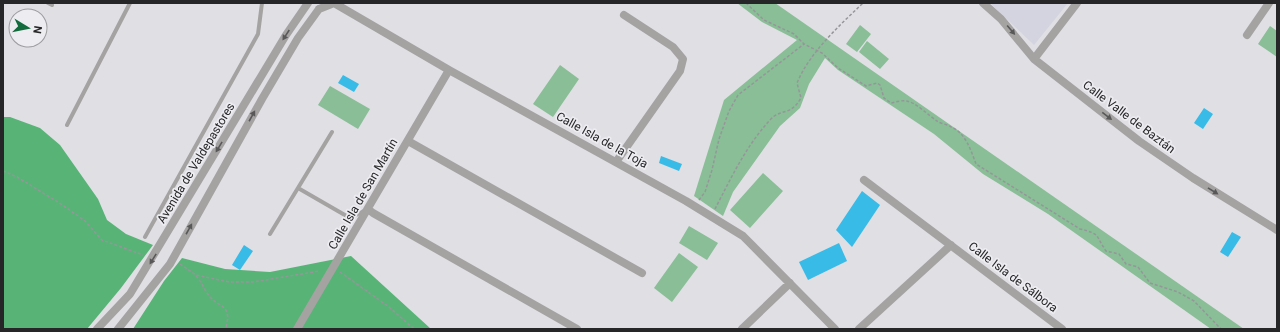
<svg xmlns="http://www.w3.org/2000/svg" width="1280" height="332" viewBox="0 0 1280 332" font-family="Roboto,sans-serif">
<style>
.built{fill:#d4d4e0}
.green{fill:#89be97}
.forest{fill:#58b377}
.water{fill:#38bbe7}
.lines{fill:none;stroke-linecap:round;stroke-linejoin:round}
.path{stroke:#96969a;stroke-width:1.5;stroke-dasharray:3 2;stroke-linecap:butt}
.lane{stroke:#a5a2a2;stroke-width:4}
.street{stroke:#a5a2a2;stroke-width:8}
.oneway{fill:#595859}
.labels{text-anchor:middle;stroke-width:3.5;stroke-linejoin:round;paint-order:stroke}
.street-label{font-size:12px;fill:#262628;stroke:#ececf1}
</style>
<rect width="100%" height="100%" fill="#dfdfe4"/>
<path class="built" d="M 990,3 L 1068,3 L 1034,45 Z"/>
<path class="green" d="M 737,3 L 775,3 L 1244,329 L 1211,329 L 1048,214 L 983,174 L 934,134 L 838,70 L 825,58 L 809,84 L 800,108 L 780,126 L 733,192 L 723,216 L 694,196 L 724,100 L 797,40 L 762,22 Z
M 860,25 L 871,34 L 857,52 L 846,44 Z
M 1270,26 L 1277,31 L 1277,57 L 1258,44 Z
M 867,41 L 889,59 L 880,69 L 859,52 Z
M 560,65 L 579,79 L 553,117 L 533,104 Z
M 330,86 L 370,109 L 358,129 L 318,105 Z
M 763,173 L 783,191 L 750,228 L 730,210 Z
M 689,226 L 718,243 L 707,260 L 679,243 Z
M 679,253 L 698,267 L 672,302 L 654,288 Z"/>
<path class="forest" d="M 3,117 L 10,117 L 40,128 L 60,145 L 98,199 L 107,220 L 126,234 L 153,245 L 121,288 L 87,329 L 3,329 Z
M 351,256 L 431,329 L 133,329 L 164,281 L 182,258 L 225,269 L 270,272 Z"/>
<path class="water" d="M 343,75 L 359,84 L 354,92 L 338,83 Z
M 1204,108 L 1213,114 L 1203,129 L 1194,123 Z
M 661,156 L 682,164 L 679,171 L 659,163 Z
M 862,191 L 880,205 L 852,247 L 836,230 Z
M 1232,232 L 1241,237 L 1228,257 L 1220,252 Z
M 839,243 L 847,261 L 808,280 L 799,262 Z
M 244,245 L 253,251 L 240,270 L 232,265 Z"/>
<g class="lines">
<path class="path" d="M 746,3 L 764,20 L 794,34 L 804,44 L 822,53 L 838,68 L 866,86 L 877,83 L 880,85 L 884,98 L 891,103 C 896,102 902,100 906,101 C 916,102 929,116 937,121 C 941,124 947,124 951,127 C 966,133 971,151 976,164 L 1080,229 C 1101,234 1095,235 1106,251 L 1119,254 L 1126,264 L 1138,267 L 1150,283 L 1178,292 L 1194,301 L 1221,329
M 3,171 L 17,177 L 61,204 L 85,221 L 102,240 L 143,255
M 699,200 L 705,192 L 712,170 L 719,139 L 729,111 L 738,95 L 804,44
M 715,209 C 731,178 746,146 770,120 C 780,108 790,117 801,98 L 797,83 C 810,52 839,26 863,3
M 180,264 L 196,275 L 229,282 L 253,282 L 320,271
M 340,272 L 389,307 L 414,329
M 196,276 C 203,283 204,291 211,298 C 216,304 225,305 227,313 C 229,318 226,324 226,329"/>
<path class="lane" d="M 48,3 L 52,5
M 67,125 L 130,3
M 298,188 L 350,218 L 364,211
M 270,234 L 332,132
M 145,237 L 258,34 L 262,3"/>
<path class="street" d="M 334,3 L 449,70 L 686,201 L 743,236 L 835,329
M 983,3 L 1001,19 L 1034,59 L 1139,141 L 1193,178 L 1277,230
M 319,9 L 334,3
M 1247,35 L 1269,3
M 1034,59 L 1077,3
M 408,141 L 642,273
M 616,162 L 680,71 L 683,59 L 673,47 L 624,15
M 864,180 L 1062,329
M 368,209 L 373,213 L 577,329
M 97,329 L 130,294 L 286,35 L 308,3
M 118,329 L 170,264 L 262,99 L 298,38 L 319,9
M 297,329 L 449,70
M 742,329 L 790,283
M 859,329 L 951,245"/>
</g>
<defs><path id="oneway-solid" d="M-6-.8H1V-3.2L6.5 0L1 3.2V.8H-6Z"/></defs>
<g class="oneway">
<use href="#oneway-solid" transform="translate(1011 30) rotate(50)"/>
<use href="#oneway-solid" transform="translate(286 35) rotate(123)"/>
<use href="#oneway-solid" transform="translate(252 116) rotate(-61)"/>
<use href="#oneway-solid" transform="translate(1107 116) rotate(38)"/>
<use href="#oneway-solid" transform="translate(219 147) rotate(121)"/>
<use href="#oneway-solid" transform="translate(1213 191) rotate(32)"/>
<use href="#oneway-solid" transform="translate(189 229) rotate(-61)"/>
<use href="#oneway-solid" transform="translate(153 259) rotate(122)"/>
</g>
<g class="labels">
<g class="street-label">
<text transform="translate(1129 117) rotate(37)" y="4">Calle Valle de Baztán</text>
<text transform="translate(602 140) rotate(29)" y="4">Calle Isla de la Toja</text>
<text transform="translate(196 163) rotate(-59)" y="4">Avenida de Valdepastores</text>
<text transform="translate(363 194) rotate(-60)" y="4">Calle Isla de San Martín</text>
<text transform="translate(1013 277) rotate(37)" y="4">Calle Isla de Sálbora</text>
</g>
</g>
<rect width="1280" height="332" fill="none" stroke="#262628" stroke-width="8"/>
<g transform="translate(28 28) rotate(100)"><circle r="19" fill="#ececf1" stroke="#9d9da1"/>
<path d="M0-3L7 15L0 10L-7 15Z" fill="#126b3d"/>
<text y="-6" font-size="11" font-weight="bold" text-anchor="middle" fill="#262628">N</text>
</g>
</svg>
